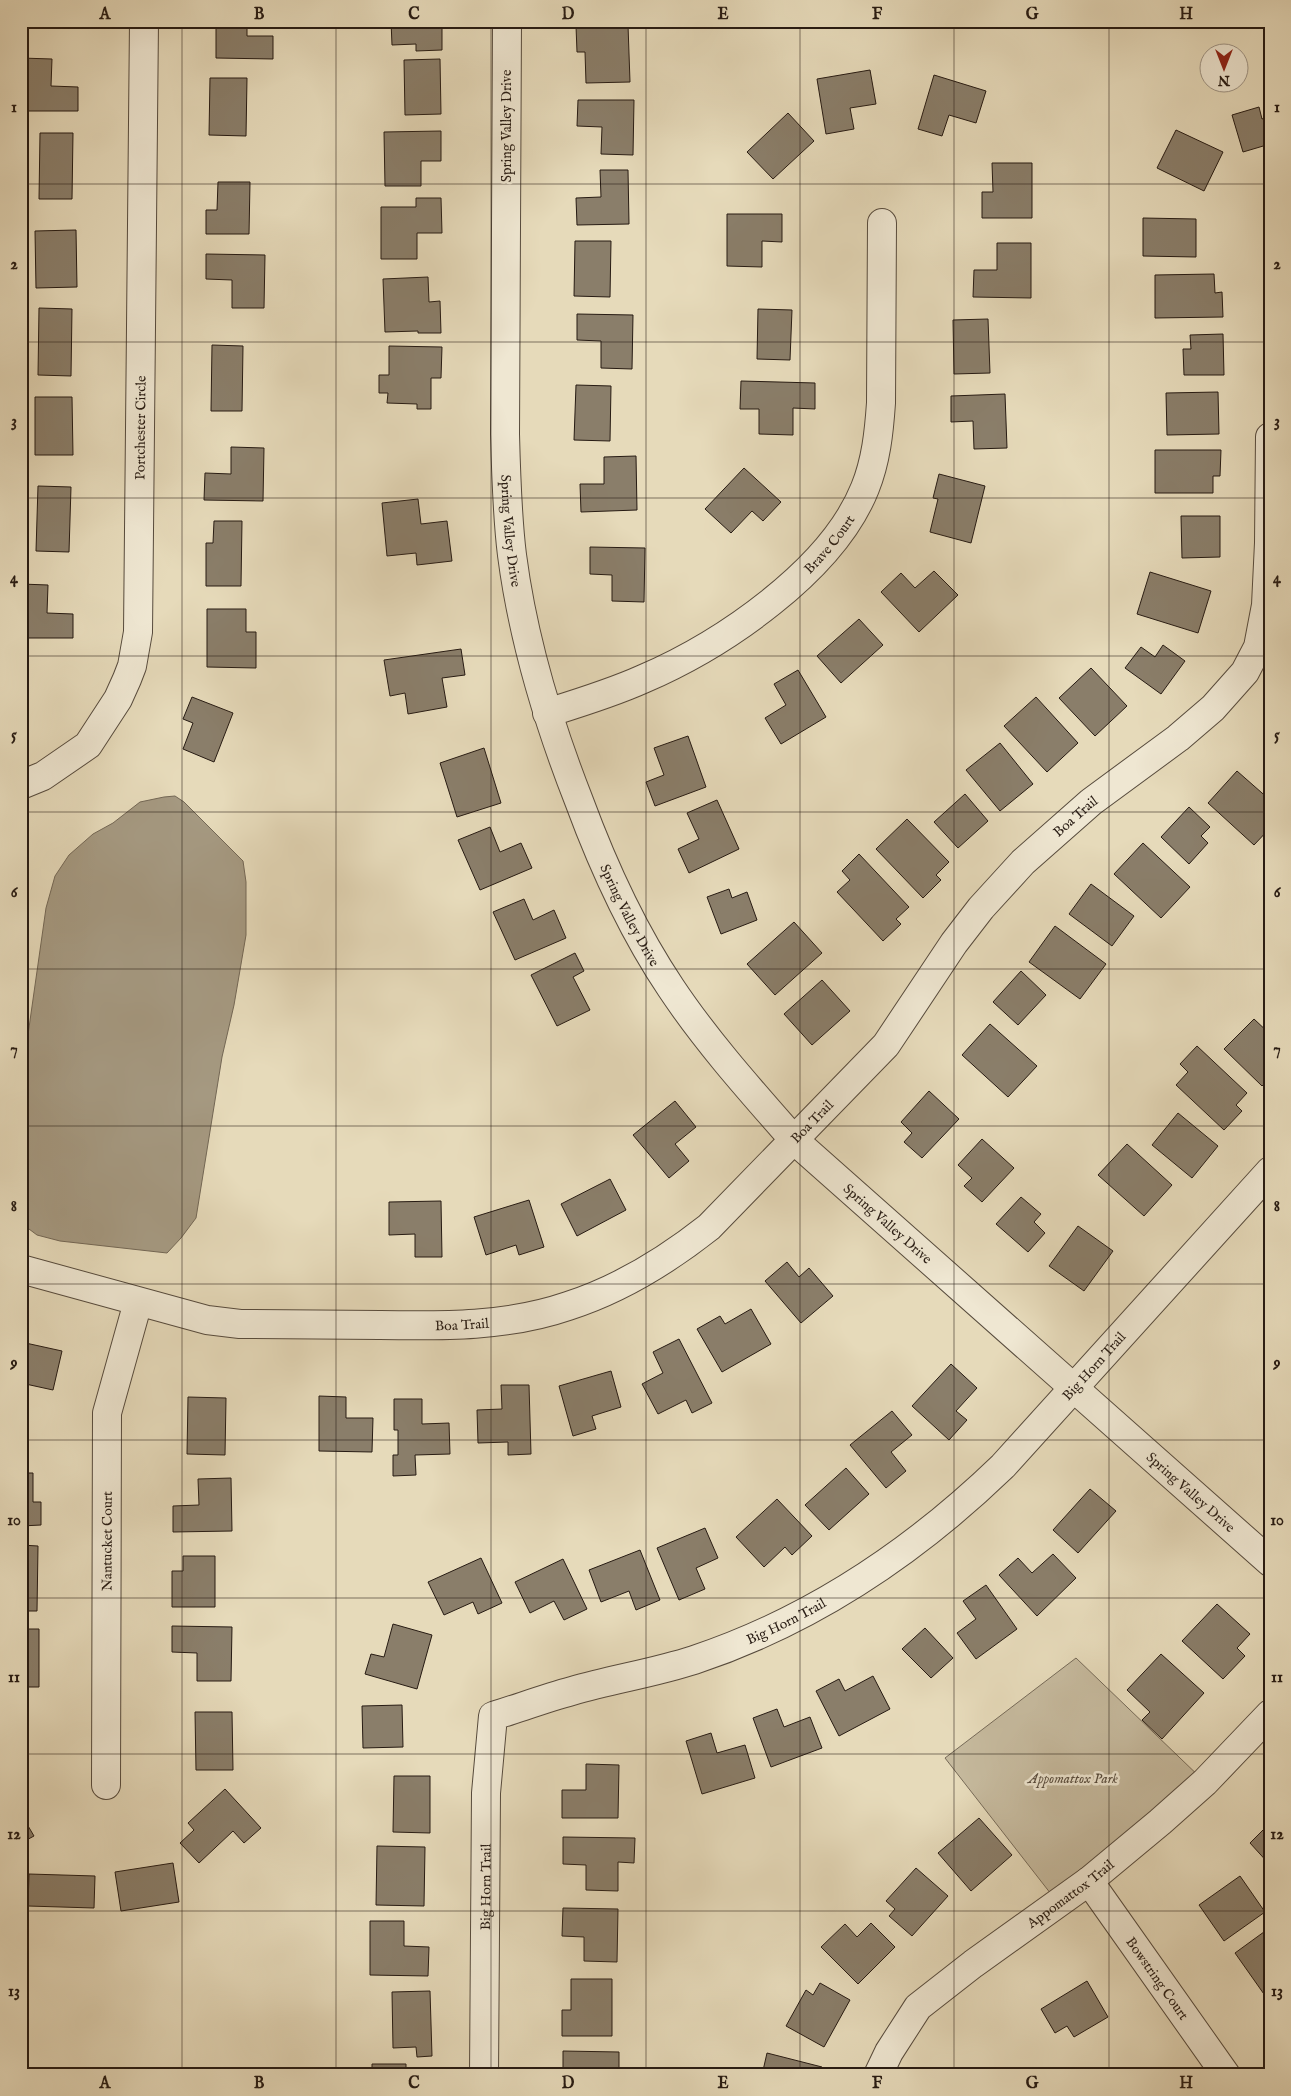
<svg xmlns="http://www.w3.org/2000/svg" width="1291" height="2096" viewBox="0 0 1291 2096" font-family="'IM FELL English',serif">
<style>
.green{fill:#c6ba9e;stroke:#766a58}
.water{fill:#a59981;stroke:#736755}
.building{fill:#8a7e6a;stroke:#271b13}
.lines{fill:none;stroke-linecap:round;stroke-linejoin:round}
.minor-casing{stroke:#574b3d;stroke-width:30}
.minor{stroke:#efe7d2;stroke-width:28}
.grid{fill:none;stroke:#271b13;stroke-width:1;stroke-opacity:0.55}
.labels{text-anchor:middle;stroke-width:5;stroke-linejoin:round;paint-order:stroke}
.street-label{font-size:14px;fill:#271b13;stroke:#efe7d2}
.park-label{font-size:14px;font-style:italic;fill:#574b3d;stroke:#efe7d2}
.neatline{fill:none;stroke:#271b13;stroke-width:2}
.grid-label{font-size:16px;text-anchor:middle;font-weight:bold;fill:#271b13}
</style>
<rect width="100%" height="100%" fill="#e6daba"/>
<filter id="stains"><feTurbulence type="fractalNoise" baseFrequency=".004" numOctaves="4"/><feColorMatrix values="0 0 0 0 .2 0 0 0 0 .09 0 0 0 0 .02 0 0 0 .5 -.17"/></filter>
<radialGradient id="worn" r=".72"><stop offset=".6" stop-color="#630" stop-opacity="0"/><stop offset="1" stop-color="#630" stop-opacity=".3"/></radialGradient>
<path class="green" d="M 1076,1658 L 1205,1782 L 1058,1903 L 945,1758 Z"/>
<path class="water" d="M 175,796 L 184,802 L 243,861 L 246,882 L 246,935 L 234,1005 L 222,1057 L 196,1218 L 181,1238 L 167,1253 L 60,1241 L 37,1235 L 21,1223 L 21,1084 L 46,908 L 55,876 L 69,855 L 93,834 L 113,823 L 140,802 L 164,797 Z"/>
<path class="building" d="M 216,21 L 247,21 L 247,36 L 273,36 L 273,59 L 216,58 Z
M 391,21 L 442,21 L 442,50 L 416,51 L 416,44 L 392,45 Z
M 628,25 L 630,82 L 586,83 L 585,52 L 577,52 L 576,26 Z
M 21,58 L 52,59 L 51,86 L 78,87 L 78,111 L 21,111 Z
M 440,59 L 441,114 L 405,115 L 404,60 Z
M 870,70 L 876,104 L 850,108 L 854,129 L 826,134 L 817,79 Z
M 934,75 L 986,91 L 976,123 L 949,115 L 942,136 L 918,129 Z
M 210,78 L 247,78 L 246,136 L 209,135 Z
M 578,100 L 634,100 L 633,155 L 601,154 L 602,127 L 577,126 Z
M 1259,107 L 1262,119 L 1270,116 L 1270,144 L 1243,152 L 1232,115 Z
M 788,113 L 814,141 L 773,179 L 747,152 Z
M 1176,130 L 1223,152 L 1204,191 L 1157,168 Z
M 441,131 L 441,161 L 421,161 L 421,186 L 385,186 L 384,132 Z
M 40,133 L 73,133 L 72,199 L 39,199 Z
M 992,163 L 1032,163 L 1032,218 L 982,218 L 982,192 L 993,192 Z
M 600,170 L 628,170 L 629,224 L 577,225 L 576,198 L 601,197 Z
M 218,182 L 250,182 L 249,234 L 206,234 L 206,210 L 217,210 Z
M 416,198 L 441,198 L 442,233 L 417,233 L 417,259 L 381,259 L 381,207 L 416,207 Z
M 727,214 L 782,214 L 782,242 L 762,241 L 762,267 L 727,266 Z
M 1143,218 L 1196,219 L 1196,257 L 1143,256 Z
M 76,230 L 77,287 L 36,288 L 35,231 Z
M 575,241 L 611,241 L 610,297 L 574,296 Z
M 997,243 L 1031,243 L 1031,298 L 973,297 L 974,270 L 997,270 Z
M 206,254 L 265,255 L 264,308 L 232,308 L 232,280 L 206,279 Z
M 1214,274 L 1215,293 L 1222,292 L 1223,317 L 1155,318 L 1155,275 Z
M 428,277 L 429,302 L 440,301 L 441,333 L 418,333 L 418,331 L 385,332 L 383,279 Z
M 39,308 L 72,309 L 71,376 L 38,375 Z
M 758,309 L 792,310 L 790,360 L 757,359 Z
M 577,314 L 633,315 L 632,369 L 601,368 L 601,341 L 577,340 Z
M 988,319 L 990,373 L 954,374 L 953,320 Z
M 1223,334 L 1224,375 L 1184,375 L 1183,349 L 1191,349 L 1190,335 Z
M 212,345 L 243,346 L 242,411 L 211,411 Z
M 389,346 L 442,347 L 441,378 L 431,378 L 431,409 L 417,409 L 417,404 L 387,403 L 388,393 L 379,393 L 379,375 L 389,375 Z
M 741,381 L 815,383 L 815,409 L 793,408 L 793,435 L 759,434 L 759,409 L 740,409 Z
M 576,385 L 611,386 L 610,441 L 574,440 Z
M 1218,392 L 1219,434 L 1167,435 L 1166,393 Z
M 1005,394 L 1007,448 L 974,449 L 973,421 L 951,422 L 951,396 Z
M 35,397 L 72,397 L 73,455 L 35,455 Z
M 231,447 L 264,448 L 263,501 L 204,500 L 205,473 L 231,474 Z
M 1155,450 L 1221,450 L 1220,476 L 1213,476 L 1213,493 L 1155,493 Z
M 636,456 L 637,510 L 581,512 L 580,484 L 604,484 L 604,457 Z
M 744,468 L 781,502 L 763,521 L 752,511 L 731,533 L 705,509 Z
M 939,474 L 985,486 L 971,543 L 930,532 L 938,499 L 933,498 Z
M 38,486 L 71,487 L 69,552 L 36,551 Z
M 418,499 L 421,524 L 447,521 L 452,561 L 417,565 L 416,553 L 387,556 L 382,503 Z
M 1181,516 L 1220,516 L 1220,557 L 1182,558 Z
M 214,521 L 242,521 L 241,586 L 206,586 L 206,543 L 213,543 Z
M 590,547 L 645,548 L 644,602 L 612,601 L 612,575 L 590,574 Z
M 934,571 L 958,595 L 919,632 L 881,592 L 901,573 L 915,588 Z
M 1150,572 L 1211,591 L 1198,633 L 1137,614 Z
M 21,584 L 48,585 L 47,613 L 73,614 L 73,638 L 21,638 Z
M 207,609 L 246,609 L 246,632 L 256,632 L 256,668 L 207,667 Z
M 859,619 L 883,645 L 841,683 L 817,656 Z
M 1163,645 L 1185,661 L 1161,694 L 1125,668 L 1141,647 L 1155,657 Z
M 461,649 L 465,675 L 442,678 L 447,707 L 408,714 L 405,693 L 390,696 L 384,660 Z
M 1091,668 L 1127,706 L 1095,736 L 1059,698 Z
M 798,670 L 826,717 L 781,744 L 765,718 L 786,705 L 774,684 Z
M 21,689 L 28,715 L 21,717 Z
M 192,697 L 233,713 L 214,762 L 183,749 L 193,723 L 183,719 Z
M 1036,697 L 1078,743 L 1047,772 L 1004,726 Z
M 688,736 L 706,787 L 655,806 L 646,782 L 664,775 L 654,748 Z
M 1000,743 L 1033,784 L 1000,811 L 966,770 Z
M 484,748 L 501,803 L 457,817 L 440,763 Z
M 1237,771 L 1270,800 L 1270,828 L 1254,845 L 1208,803 Z
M 965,794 L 988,821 L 958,848 L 934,822 Z
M 717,800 L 739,849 L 689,873 L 678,849 L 699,839 L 687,813 Z
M 1189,807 L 1210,827 L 1201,836 L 1208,843 L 1189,864 L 1161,837 Z
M 907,819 L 949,862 L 936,875 L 941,880 L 923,898 L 876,849 Z
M 490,827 L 500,852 L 521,843 L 532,868 L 480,890 L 458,840 Z
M 1143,843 L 1190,887 L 1161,918 L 1114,874 Z
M 859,854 L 909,907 L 896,919 L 901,924 L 883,941 L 837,892 L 850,880 L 842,871 Z
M 1091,884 L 1134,916 L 1112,946 L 1069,914 Z
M 729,889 L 732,898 L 747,892 L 757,920 L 721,934 L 707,897 Z
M 524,899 L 533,920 L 554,910 L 566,938 L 515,960 L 493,912 Z
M 794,922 L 822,953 L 775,995 L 747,964 Z
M 1055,926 L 1106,964 L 1080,999 L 1029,962 Z
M 575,953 L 584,971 L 573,977 L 590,1010 L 557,1026 L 531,975 Z
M 1021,971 L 1046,995 L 1018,1025 L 993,1002 Z
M 822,980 L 850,1011 L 812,1045 L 784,1014 Z
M 1254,1019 L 1270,1034 L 1270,1078 L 1262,1086 L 1224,1049 Z
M 990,1024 L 1037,1066 L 1008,1097 L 962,1055 Z
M 1197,1046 L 1247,1093 L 1236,1105 L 1242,1111 L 1224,1130 L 1176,1085 L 1188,1072 L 1180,1064 Z
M 929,1091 L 959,1119 L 922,1158 L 904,1142 L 912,1133 L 901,1122 Z
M 675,1101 L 696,1127 L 675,1144 L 689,1161 L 669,1178 L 633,1135 Z
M 1178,1113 L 1218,1146 L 1192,1178 L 1152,1145 Z
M 982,1139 L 1014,1168 L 982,1202 L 964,1186 L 972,1178 L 958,1165 Z
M 1127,1144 L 1172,1185 L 1144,1216 L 1098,1175 Z
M 610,1179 L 626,1210 L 577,1236 L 561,1204 Z
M 1021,1197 L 1041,1214 L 1034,1222 L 1045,1233 L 1028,1252 L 996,1224 Z
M 529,1200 L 544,1247 L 519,1255 L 516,1245 L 486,1255 L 474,1217 Z
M 441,1201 L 442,1257 L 415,1257 L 415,1234 L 389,1235 L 389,1202 Z
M 1078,1226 L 1113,1251 L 1084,1291 L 1049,1266 Z
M 787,1262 L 799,1277 L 809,1268 L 833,1296 L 801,1323 L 765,1281 Z
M 751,1309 L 771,1344 L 722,1372 L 697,1329 L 720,1316 L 725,1324 Z
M 679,1339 L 712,1403 L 692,1413 L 686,1400 L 658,1414 L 642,1384 L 663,1373 L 653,1352 Z
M 21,1342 L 62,1351 L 53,1390 L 21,1383 Z
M 951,1364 L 977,1388 L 956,1411 L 967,1420 L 949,1440 L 912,1406 Z
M 611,1371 L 621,1407 L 592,1416 L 596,1429 L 573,1436 L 559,1386 Z
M 501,1385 L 529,1385 L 531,1454 L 508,1455 L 508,1442 L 478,1443 L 477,1410 L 502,1409 Z
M 319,1396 L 346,1397 L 346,1418 L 373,1418 L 372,1452 L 319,1451 Z
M 188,1397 L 226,1398 L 225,1455 L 187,1454 Z
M 394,1399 L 422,1399 L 422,1424 L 449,1423 L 450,1454 L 415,1455 L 416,1475 L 393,1476 L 393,1455 L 398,1455 L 398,1430 L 394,1430 Z
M 892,1411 L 912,1435 L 891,1452 L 906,1471 L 886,1488 L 850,1445 Z
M 846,1468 L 869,1494 L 829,1530 L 805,1505 Z
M 21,1473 L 33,1473 L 33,1502 L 41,1502 L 41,1525 L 21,1526 Z
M 231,1478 L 232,1531 L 173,1532 L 173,1506 L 199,1505 L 198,1479 Z
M 1090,1489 L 1116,1511 L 1078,1553 L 1053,1530 Z
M 777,1499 L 812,1536 L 792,1555 L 785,1547 L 764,1567 L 736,1537 Z
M 705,1528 L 718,1558 L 696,1568 L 705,1589 L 679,1600 L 657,1548 Z
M 21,1545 L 38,1546 L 37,1611 L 21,1611 Z
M 640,1550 L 660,1600 L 636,1610 L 629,1591 L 601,1602 L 589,1570 Z
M 1053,1554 L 1076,1578 L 1037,1616 L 999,1575 L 1018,1558 L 1032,1573 Z
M 183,1556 L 215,1556 L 215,1607 L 172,1607 L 172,1571 L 183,1571 Z
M 481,1558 L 502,1603 L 478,1614 L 473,1602 L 444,1615 L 428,1582 Z
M 563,1559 L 587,1609 L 564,1620 L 554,1601 L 530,1613 L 515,1582 Z
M 986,1585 L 1017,1629 L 976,1659 L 957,1633 L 976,1619 L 963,1601 Z
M 1217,1604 L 1250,1634 L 1237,1648 L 1245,1656 L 1223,1679 L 1182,1641 Z
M 393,1624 L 432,1635 L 417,1689 L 365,1674 L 371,1654 L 384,1657 Z
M 172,1626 L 232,1627 L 231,1681 L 197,1681 L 197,1653 L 172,1652 Z
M 925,1628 L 953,1658 L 931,1678 L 902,1649 Z
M 21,1629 L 39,1629 L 39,1687 L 21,1687 Z
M 1161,1654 L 1204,1693 L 1162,1739 L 1142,1720 L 1150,1712 L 1127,1690 Z
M 873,1676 L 890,1709 L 839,1736 L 816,1691 L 839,1679 L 845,1691 Z
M 402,1705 L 403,1747 L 363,1748 L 362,1706 Z
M 777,1709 L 784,1727 L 810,1717 L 822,1748 L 771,1767 L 753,1718 Z
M 195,1712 L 232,1712 L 233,1770 L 196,1770 Z
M 711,1733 L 717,1753 L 745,1745 L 755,1778 L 702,1794 L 686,1741 Z
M 586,1764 L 619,1765 L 618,1818 L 562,1818 L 562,1790 L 586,1790 Z
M 394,1776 L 430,1776 L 430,1833 L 393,1832 Z
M 225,1789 L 261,1828 L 244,1843 L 233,1831 L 199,1863 L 180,1843 L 194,1830 L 188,1823 Z
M 21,1814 L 34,1836 L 21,1843 Z
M 979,1818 L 1012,1855 L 971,1891 L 938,1853 Z
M 1266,1827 L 1270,1831 L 1270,1865 L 1250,1843 Z
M 563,1837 L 635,1838 L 634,1863 L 618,1862 L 618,1891 L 586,1890 L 586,1865 L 563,1864 Z
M 377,1846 L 425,1847 L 424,1906 L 376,1905 Z
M 173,1863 L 179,1902 L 121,1911 L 115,1872 Z
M 916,1868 L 948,1896 L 912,1936 L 889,1916 L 895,1909 L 886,1901 Z
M 29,1874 L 95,1876 L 94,1908 L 28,1906 Z
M 1240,1876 L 1265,1912 L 1224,1941 L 1199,1905 Z
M 563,1908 L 618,1909 L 617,1962 L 584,1961 L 584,1937 L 562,1936 Z
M 370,1921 L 404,1921 L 404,1946 L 429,1947 L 428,1976 L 370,1975 Z
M 871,1923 L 895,1947 L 858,1984 L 821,1947 L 845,1924 L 857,1937 Z
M 1268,1929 L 1270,1994 L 1266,1997 L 1235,1953 Z
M 571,1979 L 612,1979 L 612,2036 L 562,2036 L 562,2010 L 571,2010 Z
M 1087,1981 L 1108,2017 L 1074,2037 L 1067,2026 L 1055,2033 L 1041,2009 Z
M 820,1983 L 850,2000 L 824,2047 L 786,2026 L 806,1990 L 813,1995 Z
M 430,1991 L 432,2056 L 417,2057 L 416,2047 L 393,2048 L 392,1992 Z
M 563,2051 L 619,2052 L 619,2075 L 563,2075 Z
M 767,2053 L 822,2067 L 820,2075 L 762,2075 Z
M 372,2064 L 406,2064 L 406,2075 L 372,2075 Z"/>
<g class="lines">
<defs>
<g id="minor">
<path id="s1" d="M 507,21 L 505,434 C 506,474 507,515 512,555 C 523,640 548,722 579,801 C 603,866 632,930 671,988 C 707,1042 751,1091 794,1140 L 1270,1562"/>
<path id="s2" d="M 547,713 C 579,703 612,693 643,679 C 722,645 832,571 865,488 C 876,461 879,432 881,403 L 882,223"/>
<path id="s3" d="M 21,785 L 43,776 L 88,745 L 118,699 L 127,679 L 132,666 L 138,632 L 144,21"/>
<path id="s4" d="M 21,1269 L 207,1320 L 240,1324 C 286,1324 333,1325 380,1325 C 444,1326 507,1327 568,1306 C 621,1289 666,1261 709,1227 L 886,1045 L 954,943 L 981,908 L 1023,862 L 1091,802 L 1178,738 L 1213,708 L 1245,672 L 1258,647 L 1266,605 L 1269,543 L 1270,437"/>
<path id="s5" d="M 106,1785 L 107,1413 L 138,1302"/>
<path id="s6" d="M 1089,1881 L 1226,2075"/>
<path id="s7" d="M 484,2075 L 486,1793 L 493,1716 C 519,1708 546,1698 572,1691 C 613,1679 654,1673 694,1660 C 811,1621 915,1551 1003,1466 L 1270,1171"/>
<path id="s8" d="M 878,2075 L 889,2052 L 918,2007 L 973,1964 L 1089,1881 L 1160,1822 L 1205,1782 L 1270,1714"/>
</g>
</defs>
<use href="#minor" class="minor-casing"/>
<use href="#minor" class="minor"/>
</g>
<path class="grid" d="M 182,21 L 182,2075M 336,21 L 336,2075M 491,21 L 491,2075M 646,21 L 646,2075M 800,21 L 800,2075M 954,21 L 954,2075M 1109,21 L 1109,2075M 21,184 L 1270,184M 21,342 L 1270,342M 21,498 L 1270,498M 21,656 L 1270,656M 21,812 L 1270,812M 21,969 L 1270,969M 21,1126 L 1270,1126M 21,1284 L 1270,1284M 21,1440 L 1270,1440M 21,1598 L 1270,1598M 21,1754 L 1270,1754M 21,1911 L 1270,1911"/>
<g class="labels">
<g class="street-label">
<text transform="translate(506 126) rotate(-90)" y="5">Spring Valley Drive</text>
<text dy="5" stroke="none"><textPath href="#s3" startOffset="408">Portchester Circle</textPath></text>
<text dy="5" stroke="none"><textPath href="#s1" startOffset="510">Spring Valley Drive</textPath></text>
<text dy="5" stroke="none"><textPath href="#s2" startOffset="334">Brave Court</textPath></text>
<text dy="5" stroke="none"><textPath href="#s4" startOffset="1271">Boa Trail</textPath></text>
<text dy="5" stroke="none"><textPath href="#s1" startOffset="915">Spring Valley Drive</textPath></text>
<text dy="5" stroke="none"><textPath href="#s4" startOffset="866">Boa Trail</textPath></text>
<text dy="5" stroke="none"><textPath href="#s1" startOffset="1320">Spring Valley Drive</textPath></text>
<text dy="5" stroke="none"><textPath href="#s4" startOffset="448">Boa Trail</textPath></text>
<text dy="5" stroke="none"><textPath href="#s7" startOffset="1071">Big Horn Trail</textPath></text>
<text dy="5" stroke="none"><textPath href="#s1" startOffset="1725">Spring Valley Drive</textPath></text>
<text dy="5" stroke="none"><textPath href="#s5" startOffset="244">Nantucket Court</textPath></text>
<text dy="5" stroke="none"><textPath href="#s7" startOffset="668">Big Horn Trail</textPath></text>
<text dy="5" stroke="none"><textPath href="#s7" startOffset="188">Big Horn Trail</textPath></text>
<text dy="5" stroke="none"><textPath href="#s8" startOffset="269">Appomattox Trail</textPath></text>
<text dy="5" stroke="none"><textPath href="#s6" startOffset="119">Bowstring Court</textPath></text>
</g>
<g class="park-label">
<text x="1073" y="1783">Appomattox Park</text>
</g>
</g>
<rect width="1291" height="2096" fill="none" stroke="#e6daba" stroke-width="55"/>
<g transform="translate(1224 68) rotate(180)"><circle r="24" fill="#efe7d2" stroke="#9f9586"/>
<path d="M0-4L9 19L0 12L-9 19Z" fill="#8f2418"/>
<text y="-8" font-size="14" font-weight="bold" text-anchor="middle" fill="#271b13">N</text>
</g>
<rect x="28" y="28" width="1236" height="2040" class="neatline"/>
<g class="grid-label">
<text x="105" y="19">A</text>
<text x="259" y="19">B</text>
<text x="414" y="19">C</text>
<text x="568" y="19">D</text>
<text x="723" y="19">E</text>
<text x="877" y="19">F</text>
<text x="1032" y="19">G</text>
<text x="1186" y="19">H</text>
<text x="14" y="112">1</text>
<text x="1277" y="112">1</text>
<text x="14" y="269">2</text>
<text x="1277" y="269">2</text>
<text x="14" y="426">3</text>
<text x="1277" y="426">3</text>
<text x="14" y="583">4</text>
<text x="1277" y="583">4</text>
<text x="14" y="740">5</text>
<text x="1277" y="740">5</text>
<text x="14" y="897">6</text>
<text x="1277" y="897">6</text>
<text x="14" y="1054">7</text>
<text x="1277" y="1054">7</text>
<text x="14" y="1211">8</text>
<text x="1277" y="1211">8</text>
<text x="14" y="1368">9</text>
<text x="1277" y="1368">9</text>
<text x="14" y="1525">10</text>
<text x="1277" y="1525">10</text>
<text x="14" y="1682">11</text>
<text x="1277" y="1682">11</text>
<text x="14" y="1839">12</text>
<text x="1277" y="1839">12</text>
<text x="14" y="1996">13</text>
<text x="1277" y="1996">13</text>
<text x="105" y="2088">A</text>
<text x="259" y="2088">B</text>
<text x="414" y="2088">C</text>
<text x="568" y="2088">D</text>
<text x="723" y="2088">E</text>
<text x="877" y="2088">F</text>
<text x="1032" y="2088">G</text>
<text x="1186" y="2088">H</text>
</g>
<rect width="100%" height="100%" filter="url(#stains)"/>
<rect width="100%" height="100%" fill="url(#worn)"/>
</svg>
